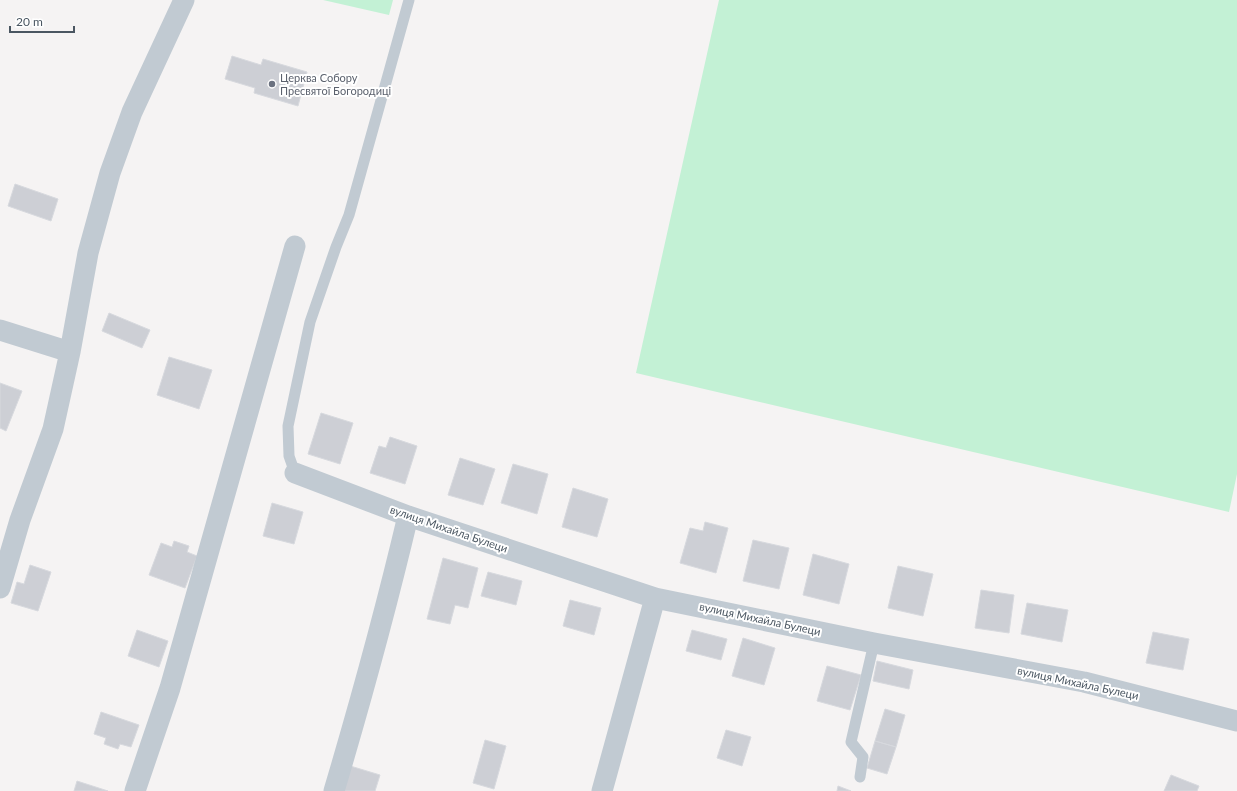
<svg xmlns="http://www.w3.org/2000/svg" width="1237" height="791" viewBox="0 0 1237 791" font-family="Lato,sans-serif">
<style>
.green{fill:#c3f1d5}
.building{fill:#cdcfd5;stroke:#d7d9de}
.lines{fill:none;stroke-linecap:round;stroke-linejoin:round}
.service{stroke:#c1cad2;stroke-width:11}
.minor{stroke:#c1cad2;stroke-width:21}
.worship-dot{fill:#6b7280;stroke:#fff;stroke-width:1.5}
.labels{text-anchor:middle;stroke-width:4;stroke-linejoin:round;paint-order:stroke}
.worship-label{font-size:11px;fill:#5b616d;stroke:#fff;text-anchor:start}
.street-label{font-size:11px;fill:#4a5661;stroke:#fff}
</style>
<rect width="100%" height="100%" fill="#f5f3f3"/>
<path class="green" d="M 323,0 L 393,0 L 389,15 Z
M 719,0 L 1237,0 L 1237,474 L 1229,512 L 636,373 Z"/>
<path class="building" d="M 232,56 L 261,65 L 263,59 L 307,72 L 298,106 L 254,93 L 255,88 L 225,79 Z
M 15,184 L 58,199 L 51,221 L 8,206 Z
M 109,313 L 150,330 L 142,348 L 102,331 Z
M 169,357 L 212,370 L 199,409 L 157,395 Z
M 0,383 L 22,391 L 6,431 L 0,428 Z
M 321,413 L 353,423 L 340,464 L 308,454 Z
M 390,437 L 417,446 L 405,484 L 370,473 L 379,446 L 386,448 Z
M 460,458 L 495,469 L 483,505 L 448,495 Z
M 513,464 L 548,474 L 537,514 L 501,503 Z
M 573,488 L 608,499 L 597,537 L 562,527 Z
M 272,503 L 303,512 L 294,544 L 263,536 Z
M 705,522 L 728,528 L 716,573 L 680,563 L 690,528 L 703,531 Z
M 753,540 L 789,548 L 779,589 L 743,581 Z
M 174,541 L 189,546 L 187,552 L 197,556 L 185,588 L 149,575 L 161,543 L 172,547 Z
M 813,554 L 849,564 L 839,604 L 803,595 Z
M 443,558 L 478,568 L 468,608 L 455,605 L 450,624 L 427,619 Z
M 30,565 L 51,572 L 38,611 L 11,603 L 17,582 L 24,584 Z
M 898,566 L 933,574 L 923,616 L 888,608 Z
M 488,572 L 522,581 L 516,605 L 481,596 Z
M 981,590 L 1014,595 L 1009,633 L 975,628 Z
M 570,600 L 601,608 L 594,635 L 563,626 Z
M 1027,603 L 1068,610 L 1062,642 L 1021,634 Z
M 137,630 L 168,641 L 159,667 L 128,656 Z
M 692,630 L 727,639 L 721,660 L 686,651 Z
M 1153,632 L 1189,639 L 1183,670 L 1146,663 Z
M 743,638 L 775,648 L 764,685 L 732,676 Z
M 877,661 L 913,670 L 909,689 L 873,681 Z
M 827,666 L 861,675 L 850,710 L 817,701 Z
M 885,709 L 905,715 L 896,747 L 875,741 Z
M 101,712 L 139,725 L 131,747 L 120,744 L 118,749 L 104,744 L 106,738 L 94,734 Z
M 726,730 L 751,737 L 742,766 L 717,758 Z
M 485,740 L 506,746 L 494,789 L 473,783 Z
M 875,741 L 896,747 L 887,774 L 867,768 Z
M 347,765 L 380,775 L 375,791 L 339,791 Z
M 1171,775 L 1199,786 L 1197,791 L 1164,791 Z
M 77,781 L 108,791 L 74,791 Z
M 838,786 L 851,791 L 837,791 Z"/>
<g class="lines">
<path class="service" d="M 295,473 L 289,456 L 288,426 L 310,322 L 336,247 L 349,215 L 409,0
M 860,777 L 863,757 L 851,742 L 874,643"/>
<path class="minor" d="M 0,330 L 70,352
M 295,473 L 408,516 L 655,598 L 874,643 L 1084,682 L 1237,721
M 0,588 L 20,520 L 53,429 L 70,352 L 88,253 L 110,173 L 132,112 L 184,0
M 135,791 L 170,688 L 295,246
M 334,791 C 361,700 386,609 408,516
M 602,791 L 655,598"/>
</g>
<circle class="worship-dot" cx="272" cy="84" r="4"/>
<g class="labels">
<g class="worship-label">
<text x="280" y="82">Церква Собору<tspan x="280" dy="13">Пресвятої Богородиці</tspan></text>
</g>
<g class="street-label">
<text transform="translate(449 529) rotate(19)" y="4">вулиця Михайла Булеци</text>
<text transform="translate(760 619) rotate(12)" y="4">вулиця Михайла Булеци</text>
<text transform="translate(1078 683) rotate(12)" y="4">вулиця Михайла Булеци</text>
</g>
</g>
<path d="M10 26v6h64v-6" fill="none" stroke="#4a5661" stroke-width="2"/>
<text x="16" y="26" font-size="12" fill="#4a5661" stroke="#ffffff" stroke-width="3" paint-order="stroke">20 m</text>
</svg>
